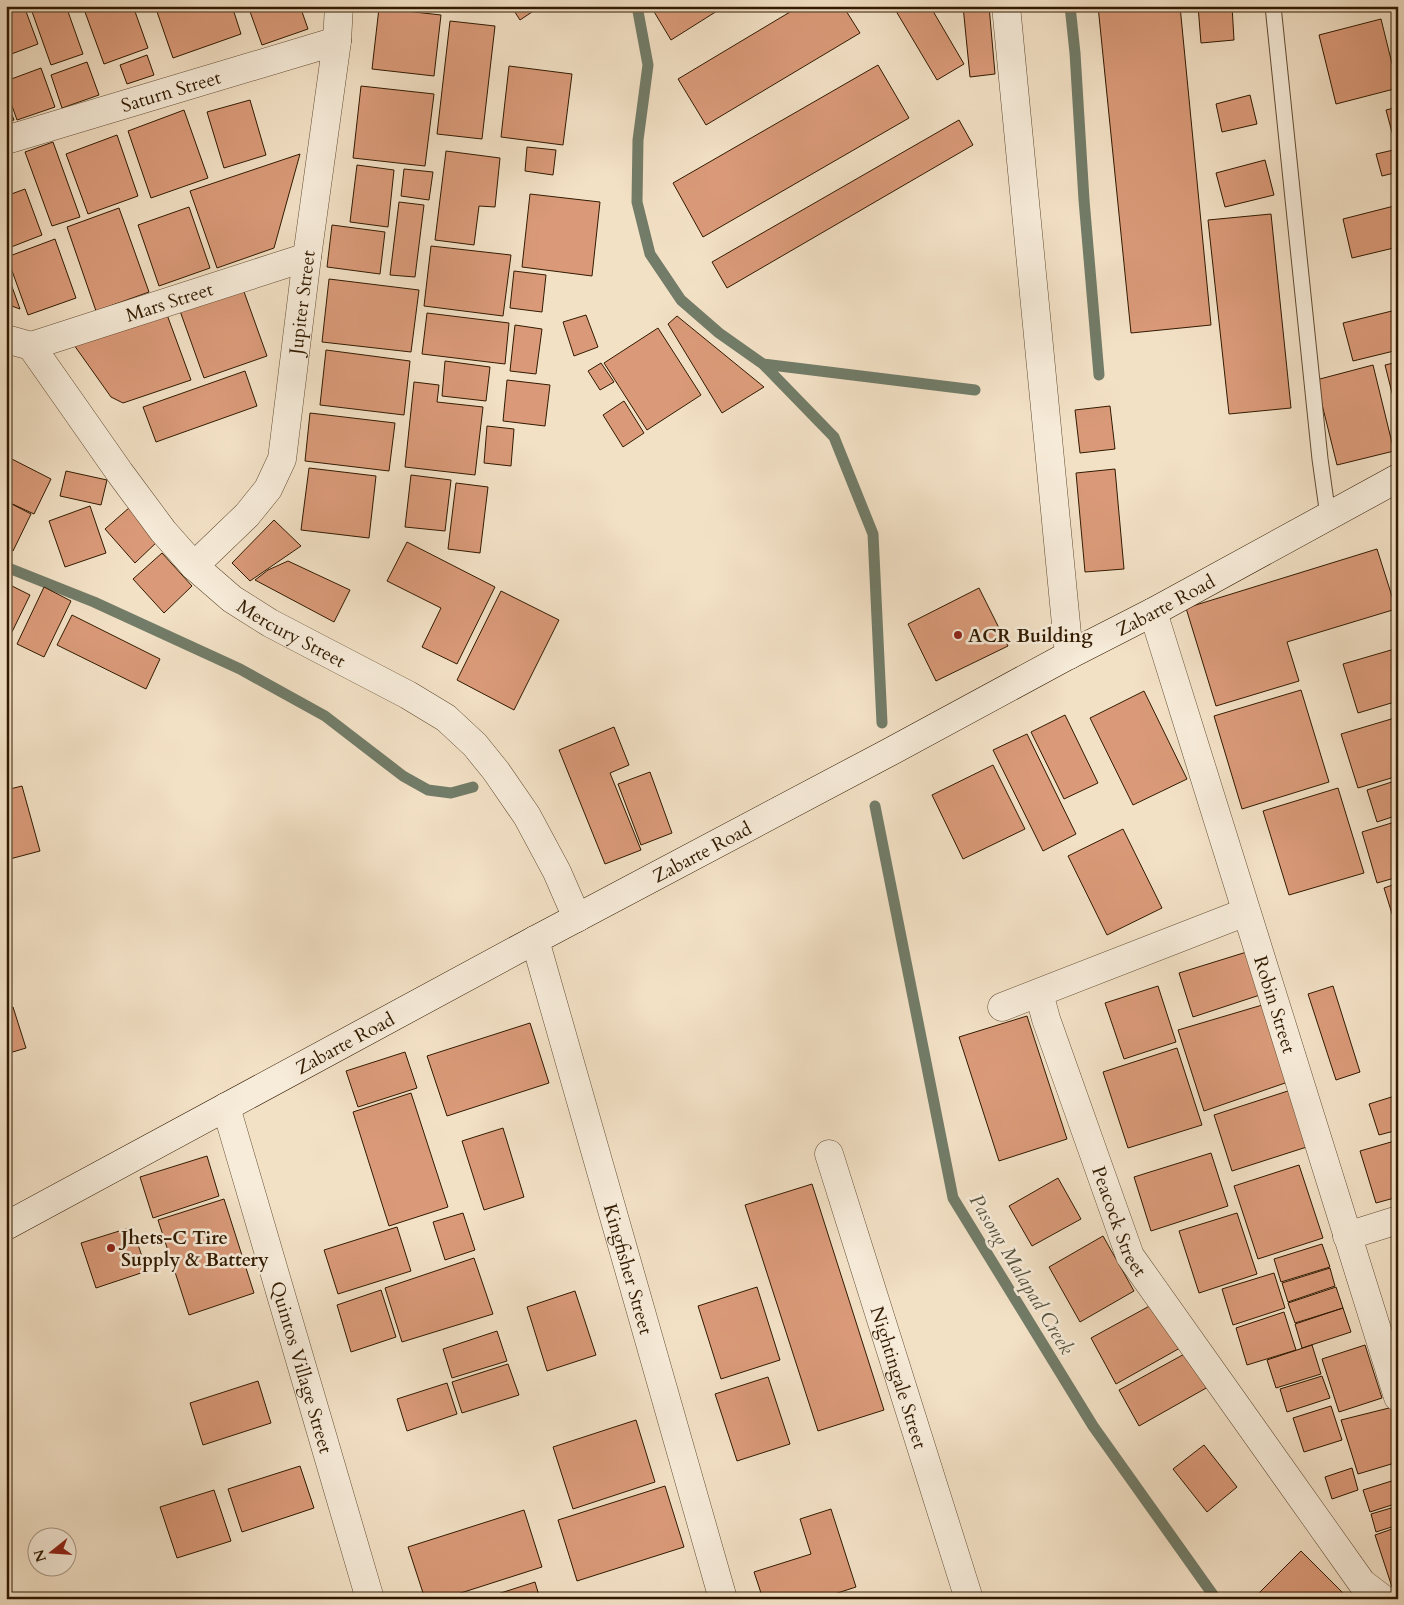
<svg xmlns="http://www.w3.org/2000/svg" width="1404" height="1605" viewBox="0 0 1404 1605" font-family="Cardo,serif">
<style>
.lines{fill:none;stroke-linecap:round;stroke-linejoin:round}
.stream{stroke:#727c68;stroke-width:11}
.building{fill:#da9a79;stroke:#311a00}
.lane-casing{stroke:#624c32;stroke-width:17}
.street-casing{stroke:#624c32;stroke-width:29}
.secondary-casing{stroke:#311a00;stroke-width:29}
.lane{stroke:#f7ecda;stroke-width:15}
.street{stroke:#f7ecda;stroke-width:28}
.secondary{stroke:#f7ecda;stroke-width:28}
.poi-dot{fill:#8f2418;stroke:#f7ecda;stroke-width:2}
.labels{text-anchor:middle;stroke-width:5;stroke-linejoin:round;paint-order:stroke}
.street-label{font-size:19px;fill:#311a00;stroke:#f7ecda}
.poi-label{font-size:19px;font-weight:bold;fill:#311a00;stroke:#f7ecda;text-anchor:start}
.water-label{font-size:20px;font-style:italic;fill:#57533d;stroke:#f7ecda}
</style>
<rect width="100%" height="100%" fill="#f3e1c6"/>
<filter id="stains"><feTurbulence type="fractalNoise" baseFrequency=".004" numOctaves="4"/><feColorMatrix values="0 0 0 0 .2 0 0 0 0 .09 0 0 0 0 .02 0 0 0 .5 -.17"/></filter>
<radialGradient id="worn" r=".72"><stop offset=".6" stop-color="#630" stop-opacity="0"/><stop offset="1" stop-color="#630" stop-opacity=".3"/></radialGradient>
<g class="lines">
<path class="stream" d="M 637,6 L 648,65 L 638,140 L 637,202 L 650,254 L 681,300 L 719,333 L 763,364 L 834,437 L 873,534 L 882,723
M 1070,6 L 1075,53 L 1084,200 L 1099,375
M 763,364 L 975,390
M 6,567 L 94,602 L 240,669 L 325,716 L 403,776 L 428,790 L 451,793 L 473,787
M 875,806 L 953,1198 L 1093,1426 L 1216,1599"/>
</g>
<path class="building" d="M 6,6 L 24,6 L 38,44 L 6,56 Z
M 30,6 L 66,6 L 83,54 L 51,65 Z
M 102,6 L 133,6 L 148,48 L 104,64 L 85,12 Z
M 155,6 L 232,6 L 241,34 L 173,58 Z
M 248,6 L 300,6 L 308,29 L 262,45 Z
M 511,6 L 541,6 L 520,20 Z
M 659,6 L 725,6 L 671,40 L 653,10 Z
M 800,6 L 843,6 L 860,33 L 706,125 L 678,79 Z
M 893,6 L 930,6 L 964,64 L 937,80 Z
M 963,6 L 989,6 L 995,74 L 970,77 Z
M 1098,6 L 1180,6 L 1211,325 L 1131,333 Z
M 1198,6 L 1232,6 L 1234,40 L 1201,43 Z
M 379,8 L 441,15 L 434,76 L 372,69 Z
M 1381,19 L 1398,88 L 1336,104 L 1319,35 Z
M 450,21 L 495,26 L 482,139 L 437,134 Z
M 147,55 L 154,75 L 127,84 L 120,65 Z
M 87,62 L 99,95 L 62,108 L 51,75 Z
M 878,65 L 909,118 L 703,237 L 673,183 Z
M 509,66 L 572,74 L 563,145 L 501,137 Z
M 41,68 L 55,107 L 17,120 L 6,89 L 6,81 Z
M 361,86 L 434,94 L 425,166 L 353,158 Z
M 1250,95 L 1257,124 L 1222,132 L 1216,104 Z
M 6,99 L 14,120 L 6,122 Z
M 250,100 L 266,155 L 224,168 L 207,112 Z
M 1398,107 L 1398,135 L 1393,136 L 1386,110 Z
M 184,110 L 208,178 L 151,198 L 128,131 Z
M 959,120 L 973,145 L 727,288 L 712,262 Z
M 117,135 L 138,196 L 88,214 L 66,154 Z
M 53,142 L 80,217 L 52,226 L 25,152 Z
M 527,147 L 556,150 L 553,175 L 525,171 Z
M 1398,149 L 1398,172 L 1382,176 L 1376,154 Z
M 446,151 L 500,158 L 495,207 L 479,206 L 474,245 L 435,240 Z
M 300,154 L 274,248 L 217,268 L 190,191 Z
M 1265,160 L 1274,195 L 1225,207 L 1216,173 Z
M 357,165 L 394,170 L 388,227 L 350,222 Z
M 404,169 L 433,172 L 429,200 L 401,196 Z
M 25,189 L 42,235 L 6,249 L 6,196 Z
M 530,194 L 600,202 L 592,276 L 522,267 Z
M 399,202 L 424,205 L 415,277 L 390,275 Z
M 1398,205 L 1398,247 L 1352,258 L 1343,219 Z
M 189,207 L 210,268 L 159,286 L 138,225 Z
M 119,208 L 149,292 L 96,311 L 67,227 Z
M 1271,214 L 1291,408 L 1229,414 L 1208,220 Z
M 332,225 L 385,232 L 380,274 L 327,267 Z
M 55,239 L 76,298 L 28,315 L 7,257 Z
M 431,246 L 511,255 L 503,316 L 424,306 Z
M 6,270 L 20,309 L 6,304 Z
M 514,271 L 546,275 L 542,312 L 510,308 Z
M 329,279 L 419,290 L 411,352 L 322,342 Z
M 243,289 L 267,356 L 204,378 L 180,311 Z
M 1396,310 L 1398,318 L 1398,350 L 1353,361 L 1343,323 Z
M 166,312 L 191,380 L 123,403 L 111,397 L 74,345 Z
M 427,313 L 509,323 L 505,364 L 422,354 Z
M 586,315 L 598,347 L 574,356 L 563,322 Z
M 677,316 L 764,387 L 722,413 L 668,324 Z
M 515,325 L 542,329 L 536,374 L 510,371 Z
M 658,328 L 701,395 L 647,430 L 604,363 Z
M 326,350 L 410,361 L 404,415 L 320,405 Z
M 445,361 L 490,367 L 486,401 L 442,396 Z
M 1398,362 L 1398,417 L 1385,365 Z
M 601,363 L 614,382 L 600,390 L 588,371 Z
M 1373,365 L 1394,451 L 1337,465 L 1316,380 Z
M 245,371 L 257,406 L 156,442 L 143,407 Z
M 507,380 L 550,385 L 545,426 L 503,421 Z
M 414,382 L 439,385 L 437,402 L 483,407 L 475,475 L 405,467 Z
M 624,401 L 644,433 L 623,447 L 603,415 Z
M 1110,406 L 1115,449 L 1080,453 L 1075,410 Z
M 310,413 L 395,423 L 389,471 L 305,461 Z
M 487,426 L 514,429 L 511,466 L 484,463 Z
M 6,456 L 51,479 L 34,514 L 6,501 Z
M 309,468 L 376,476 L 369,538 L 301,530 Z
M 1115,469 L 1124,569 L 1085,572 L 1076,473 Z
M 66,471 L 107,480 L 101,505 L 60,496 Z
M 411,475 L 451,480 L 445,531 L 405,527 Z
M 456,483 L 488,487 L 480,553 L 448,549 Z
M 6,501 L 31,514 L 13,551 L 6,547 Z
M 90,506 L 106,553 L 65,567 L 49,521 Z
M 130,507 L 159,540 L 135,563 L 105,529 Z
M 274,520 L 301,546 L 250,581 L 232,563 Z
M 407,542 L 495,587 L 457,664 L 422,647 L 441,608 L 387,581 Z
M 1377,549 L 1396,609 L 1287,642 L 1299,681 L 1216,706 L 1186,608 Z
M 162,553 L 192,586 L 164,613 L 133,579 Z
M 288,561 L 350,590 L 334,622 L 255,580 L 268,570 Z
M 6,583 L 30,595 L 11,634 L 6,631 Z
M 44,587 L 71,601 L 44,657 L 17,644 Z
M 979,588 L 1008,646 L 936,681 L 908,624 Z
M 501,591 L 559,620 L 514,710 L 457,680 Z
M 72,615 L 160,659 L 146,689 L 57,645 Z
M 1398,648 L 1398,701 L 1358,713 L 1343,664 Z
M 1301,690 L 1329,782 L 1242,809 L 1214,716 Z
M 1144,691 L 1187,779 L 1133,805 L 1090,718 Z
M 1065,715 L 1098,783 L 1064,799 L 1031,732 Z
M 1398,717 L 1398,776 L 1358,788 L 1341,734 Z
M 614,727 L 629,765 L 610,773 L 641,850 L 605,864 L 559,750 Z
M 1027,734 L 1076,834 L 1043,851 L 993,750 Z
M 993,765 L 1025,829 L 963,859 L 932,795 Z
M 650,772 L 672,833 L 641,845 L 618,784 Z
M 1398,780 L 1398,815 L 1377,822 L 1367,790 Z
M 22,786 L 40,851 L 6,860 L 6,790 Z
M 1338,788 L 1364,873 L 1289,895 L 1263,811 Z
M 1398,821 L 1398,877 L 1377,883 L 1362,832 Z
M 1123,829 L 1162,908 L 1107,935 L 1068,856 Z
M 1398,883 L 1398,933 L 1384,888 Z
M 1253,950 L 1266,993 L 1193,1017 L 1179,973 Z
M 1158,986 L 1176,1042 L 1124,1059 L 1105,1003 Z
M 1333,986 L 1360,1072 L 1336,1080 L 1308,994 Z
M 1269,1003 L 1288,1082 L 1204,1111 L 1178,1030 Z
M 13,1007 L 26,1048 L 6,1054 L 6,1009 Z
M 1027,1016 L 1067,1139 L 999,1161 L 959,1037 Z
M 530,1023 L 549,1083 L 447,1116 L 427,1056 Z
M 1177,1048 L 1202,1125 L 1128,1148 L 1103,1072 Z
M 405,1052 L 417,1088 L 358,1107 L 346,1071 Z
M 1294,1089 L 1313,1145 L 1232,1171 L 1214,1115 Z
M 411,1093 L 448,1207 L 389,1226 L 353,1112 Z
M 1398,1095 L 1398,1130 L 1379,1135 L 1369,1104 Z
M 503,1128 L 524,1197 L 484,1210 L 462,1141 Z
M 1398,1140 L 1398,1197 L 1376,1203 L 1360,1151 Z
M 1211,1153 L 1228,1206 L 1151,1231 L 1134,1177 Z
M 207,1156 L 219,1196 L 153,1218 L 140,1177 Z
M 1299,1165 L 1323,1238 L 1258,1259 L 1234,1186 Z
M 1058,1178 L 1081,1219 L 1032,1246 L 1009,1206 Z
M 812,1184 L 884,1410 L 818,1431 L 745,1205 Z
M 224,1199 L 254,1293 L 189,1315 L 158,1220 Z
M 463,1213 L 475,1250 L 445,1260 L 433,1222 Z
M 1237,1213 L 1257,1274 L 1199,1293 L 1179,1231 Z
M 132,1227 L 147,1271 L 96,1288 L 81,1243 Z
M 397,1227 L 411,1271 L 338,1294 L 324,1250 Z
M 1103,1236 L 1134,1291 L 1080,1322 L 1049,1267 Z
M 1322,1244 L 1330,1267 L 1281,1282 L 1274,1259 Z
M 474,1258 L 493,1314 L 402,1342 L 385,1288 Z
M 1330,1268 L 1335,1286 L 1288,1302 L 1282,1283 Z
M 1274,1273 L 1285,1308 L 1233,1325 L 1222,1289 Z
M 757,1287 L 780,1360 L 721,1379 L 698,1306 Z
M 1336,1287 L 1343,1308 L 1295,1323 L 1288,1303 Z
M 381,1290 L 396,1337 L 351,1352 L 337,1305 Z
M 575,1291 L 596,1355 L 547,1371 L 527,1307 Z
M 1155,1303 L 1180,1348 L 1116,1384 L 1091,1338 Z
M 1343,1308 L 1351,1332 L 1302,1348 L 1295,1324 Z
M 1284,1312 L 1296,1350 L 1247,1365 L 1236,1328 Z
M 497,1331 L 507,1361 L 452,1378 L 443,1349 Z
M 1312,1345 L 1321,1374 L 1276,1388 L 1267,1360 Z
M 1365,1345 L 1382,1398 L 1339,1412 L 1322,1359 Z
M 1188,1352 L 1208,1387 L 1139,1426 L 1119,1390 Z
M 508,1364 L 519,1395 L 462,1413 L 452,1382 Z
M 1322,1376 L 1330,1398 L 1287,1412 L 1280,1389 Z
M 768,1377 L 790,1444 L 737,1461 L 715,1394 Z
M 258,1381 L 271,1423 L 203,1445 L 190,1403 Z
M 447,1383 L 457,1414 L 407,1431 L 397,1399 Z
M 1331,1406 L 1342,1440 L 1304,1452 L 1293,1418 Z
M 1393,1407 L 1398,1422 L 1398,1462 L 1358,1474 L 1341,1420 Z
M 636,1420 L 655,1482 L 573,1509 L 553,1447 Z
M 1204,1445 L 1237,1487 L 1207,1512 L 1173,1469 Z
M 300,1466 L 314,1508 L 242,1532 L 228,1489 Z
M 1352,1468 L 1358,1490 L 1332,1499 L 1325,1477 Z
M 1398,1479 L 1398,1503 L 1370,1512 L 1363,1490 Z
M 665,1486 L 684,1547 L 577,1581 L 558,1520 Z
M 214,1490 L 231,1541 L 177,1558 L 160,1507 Z
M 1398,1506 L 1398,1525 L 1376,1532 L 1371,1514 Z
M 831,1509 L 856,1587 L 819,1599 L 763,1599 L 754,1572 L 811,1554 L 800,1519 Z
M 524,1510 L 542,1567 L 442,1599 L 425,1599 L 408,1547 Z
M 1398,1527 L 1398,1585 L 1392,1587 L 1375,1535 Z
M 1301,1551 L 1349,1599 L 1253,1599 Z
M 535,1582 L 540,1599 L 482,1599 Z"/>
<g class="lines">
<defs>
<path id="lane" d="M 1273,6 L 1320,459 L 1328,516"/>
<g id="street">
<path d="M 1006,6 L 1069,655"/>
<path id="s1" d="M 6,140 L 337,41"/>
<path id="s2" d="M 6,339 L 31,346 L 120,473 L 163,531 L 194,566 L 232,599 L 270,623 L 408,695 L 446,718 L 475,745 L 496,771 L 527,816 L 557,872 L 577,918"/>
<path id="s3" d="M 31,346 L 307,257"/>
<path id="s4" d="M 194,566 L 247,515 L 268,489 L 282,459 L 307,257 L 337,41 L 339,6"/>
<path id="s5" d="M 1153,612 L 1398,1397"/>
<path id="s6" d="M 535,940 L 723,1599"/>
<path id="s7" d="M 1039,993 L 1046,1019 L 1130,1256 L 1362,1583 L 1383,1599"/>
<path d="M 1002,1007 L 1246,912"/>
<path id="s8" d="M 226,1107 L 370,1599"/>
<path id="s9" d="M 829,1154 L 969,1599"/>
<path d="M 1347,1236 L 1398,1220"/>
</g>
<g id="secondary">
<path id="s10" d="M 6,1226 L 535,940 L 886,754 L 1069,655 L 1153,612 L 1398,478"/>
</g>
</defs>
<use href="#lane" class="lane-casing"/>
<use href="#street" class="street-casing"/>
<use href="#secondary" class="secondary-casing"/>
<use href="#lane" class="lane"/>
<use href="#street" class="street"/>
<use href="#secondary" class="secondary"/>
</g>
<g class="poi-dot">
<circle cx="958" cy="635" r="5"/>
<circle cx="111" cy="1248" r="5"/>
</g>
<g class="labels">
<g class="street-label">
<text dy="7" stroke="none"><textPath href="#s1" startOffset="172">Saturn Street</textPath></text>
<text dy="7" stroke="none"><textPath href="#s3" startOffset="145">Mars Street</textPath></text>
<text dy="7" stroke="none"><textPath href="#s4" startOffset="298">Jupiter Street</textPath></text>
<text dy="7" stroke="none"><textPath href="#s10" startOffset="1315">Zabarte Road</textPath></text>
<text dy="7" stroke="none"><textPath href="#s2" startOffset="419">Mercury Street</textPath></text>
<text dy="7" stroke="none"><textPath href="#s10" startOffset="790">Zabarte Road</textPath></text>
<text dy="7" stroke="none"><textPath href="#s5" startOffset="411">Robin Street</textPath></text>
<text dy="7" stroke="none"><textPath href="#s10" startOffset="385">Zabarte Road</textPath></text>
<text dy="7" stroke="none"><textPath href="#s7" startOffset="242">Peacock Street</textPath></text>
<text dy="7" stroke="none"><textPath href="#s6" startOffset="342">Kingfisher Street</textPath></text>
<text dy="7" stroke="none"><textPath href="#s8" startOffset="271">Quintos Village Street</textPath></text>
<text dy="7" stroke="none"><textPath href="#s9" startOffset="234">Nightingale Street</textPath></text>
</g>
<g class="poi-label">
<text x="968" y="642">ACR Building</text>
<text x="121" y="1244">Jhets-C Tire<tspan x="121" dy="22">Supply &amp; Battery</tspan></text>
</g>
<g class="water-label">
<text transform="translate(1022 1274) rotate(59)" y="7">Pasong Malapad Creek</text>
</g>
</g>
<rect width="1404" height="1605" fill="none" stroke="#f3e1c6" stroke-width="25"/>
<rect x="8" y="8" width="1389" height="1590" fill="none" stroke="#311a00" stroke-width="2.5"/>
<rect x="12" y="12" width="1379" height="1580" fill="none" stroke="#311a00"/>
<g transform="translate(52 1552) rotate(253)"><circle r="24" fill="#f7ecda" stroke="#a89883"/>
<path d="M0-4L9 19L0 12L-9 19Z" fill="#8f2418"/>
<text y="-8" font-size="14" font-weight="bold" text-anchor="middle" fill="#311a00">N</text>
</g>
<rect width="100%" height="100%" filter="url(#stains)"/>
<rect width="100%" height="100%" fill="url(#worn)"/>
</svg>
